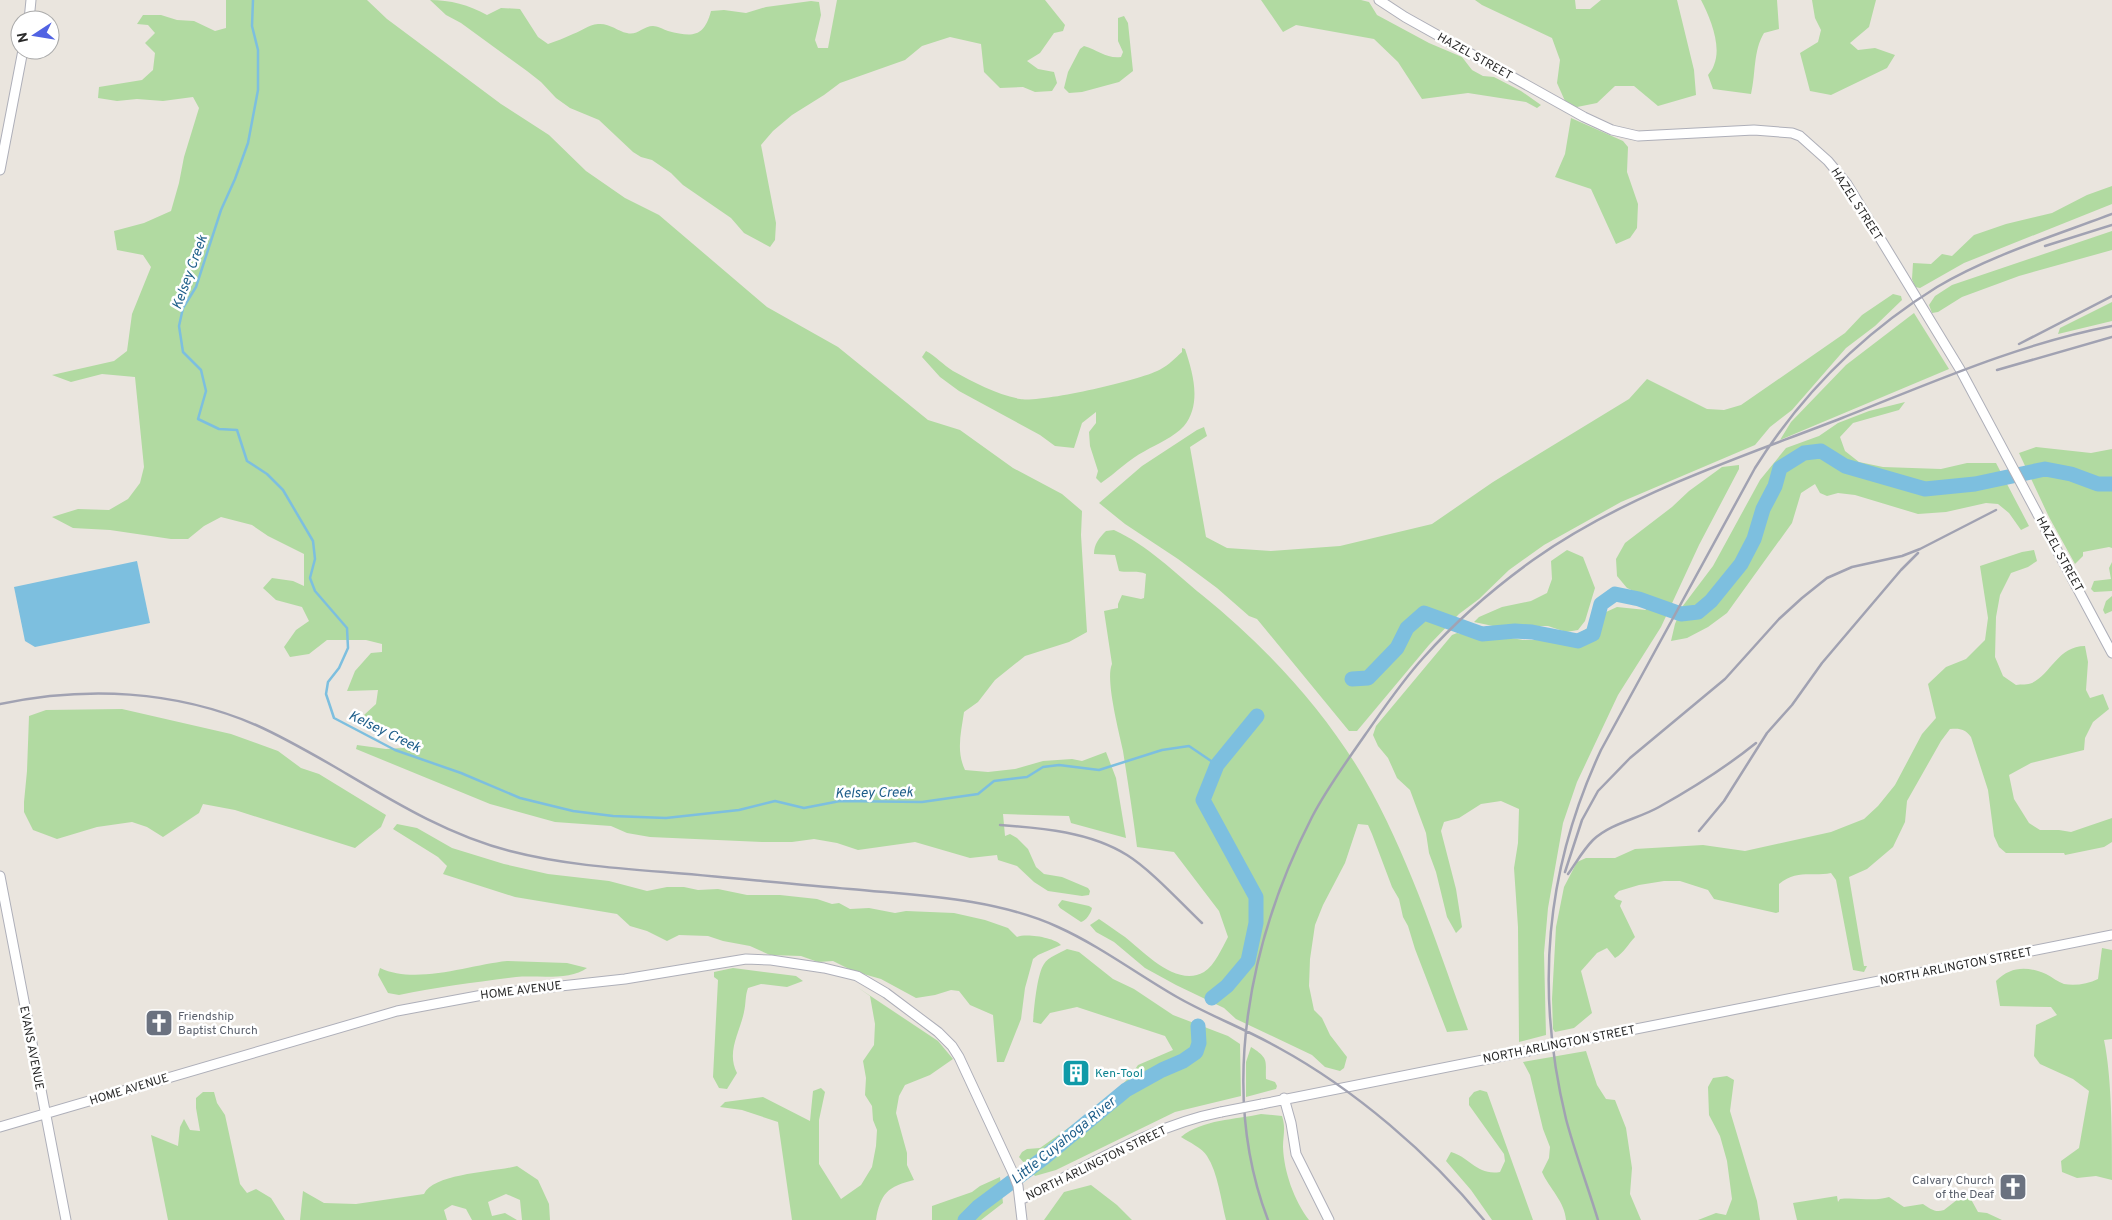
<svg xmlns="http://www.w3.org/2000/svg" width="2112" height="1220" viewBox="0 0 2112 1220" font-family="Overpass,sans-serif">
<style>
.green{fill:#b1daa1}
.water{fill:#7dbfdf}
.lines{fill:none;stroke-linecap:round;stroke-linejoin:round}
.stream{stroke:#7dbfdf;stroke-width:2.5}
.river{stroke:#7dbfdf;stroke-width:15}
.secondary-casing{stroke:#aeafb9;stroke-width:11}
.secondary{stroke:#fff;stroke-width:9}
.rail{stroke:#a1a2b2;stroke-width:2.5}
.secondary-bridge-casing{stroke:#aeafb9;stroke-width:11;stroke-linecap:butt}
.secondary-bridge{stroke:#fff;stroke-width:9}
.labels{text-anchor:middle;stroke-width:5;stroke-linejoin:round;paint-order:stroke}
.street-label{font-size:12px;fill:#2a2a2a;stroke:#fff}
.worship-label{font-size:12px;fill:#5b616d;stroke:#fff;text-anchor:start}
.culture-label{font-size:12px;fill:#0d838f;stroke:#fff;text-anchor:start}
.water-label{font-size:14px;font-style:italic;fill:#1e5e8a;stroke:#fff}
</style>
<rect width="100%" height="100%" fill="#eae5de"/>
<path class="green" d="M 226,0 L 367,0 L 387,19 L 501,104 L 549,135 L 586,171 L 625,198 L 659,215 L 767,307 L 838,347 L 928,420 L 960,430 L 1013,468 L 1062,494 L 1082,511 L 1081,535 L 1087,632 L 1069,642 L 1025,656 L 995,680 L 978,702 L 964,712 C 961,733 956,751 965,770 L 988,772 L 1015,769 L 1043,761 L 1072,759 L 1082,761 L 1106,752 L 1116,778 L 1126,838 L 1071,823 L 1069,816 L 1003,814 L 1005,836 L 1010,834 L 1017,838 L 1028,849 L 1036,867 L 1044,874 L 1062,877 L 1088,888 L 1090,891 L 1089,895 L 1082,896 L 1048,891 L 1034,882 L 1017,866 L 998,860 L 997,855 L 970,858 L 915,842 L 858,850 L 837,843 L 814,839 L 792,842 L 762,842 L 650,837 L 627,833 L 611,826 L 555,822 L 490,804 L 356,749 L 357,745 L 386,749 L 403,748 L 404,735 L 386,726 L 366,724 L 364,715 L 376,704 L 378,690 L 347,691 L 355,671 L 371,653 L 382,652 L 382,644 L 366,640 L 327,640 L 309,654 L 290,657 L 284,647 L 296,630 L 309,621 L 302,607 L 276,600 L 263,588 L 272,578 L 293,581 L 304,586 L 304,554 L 268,536 L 252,525 L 221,517 L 204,526 L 188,539 L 171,539 L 110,530 L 73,528 L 52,517 L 78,509 L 109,510 L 128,499 L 140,483 L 144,467 L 135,377 L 102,374 L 71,382 L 52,375 L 114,361 L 127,351 L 132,314 L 151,267 L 143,255 L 117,250 L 114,231 L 144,223 L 171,211 L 179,183 L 184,157 L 199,108 L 193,97 L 163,101 L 137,99 L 117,101 L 98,98 L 99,87 L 142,80 L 153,70 L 155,53 L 145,43 L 155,33 L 148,25 L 137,24 L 143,15 L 161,15 L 177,20 L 194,21 L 215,31 L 226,28 Z
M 430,0 C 450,0 469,5 487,15 L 501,8 L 520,9 L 538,37 L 548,44 C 556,41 565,38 573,34 C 582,31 588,25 598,24 C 610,23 617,31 627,33 C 637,36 643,26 653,26 C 657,26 663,29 668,31 C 692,37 704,38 711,11 L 724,10 L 746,13 L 766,7 L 811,1 L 819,2 L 821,15 L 815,40 L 818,48 L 828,48 L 837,0 L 1045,0 L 1065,25 L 1063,31 L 1054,33 L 1040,53 L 1027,61 L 1038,69 L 1054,72 L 1057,83 L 1052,91 L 1035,92 L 1023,87 L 1000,88 L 984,72 L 981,44 L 950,37 L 922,46 L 905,60 L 840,83 L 824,95 L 792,115 L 773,131 L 761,145 L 776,223 L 775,240 L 770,247 L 744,233 L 731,218 L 683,185 L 671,173 L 652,160 L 641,157 L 633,152 L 599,120 L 570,108 L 556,98 L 541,82 L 527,71 L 461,23 L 446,15 Z
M 1261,0 L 1361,0 L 1369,2 L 1377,15 L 1429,43 L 1462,57 L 1472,70 L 1483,76 L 1494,77 L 1521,91 L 1541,105 L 1537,108 L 1526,102 L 1468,93 L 1422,99 L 1398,62 L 1374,39 L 1296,25 L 1283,32 Z
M 1475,0 L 1575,0 L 1576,9 L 1590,9 L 1601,0 L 1677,0 L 1694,70 L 1696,95 L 1658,106 L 1634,86 L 1615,86 L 1597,103 L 1572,108 L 1565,101 L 1557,83 L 1560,60 L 1552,38 L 1482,5 Z
M 1701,0 L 1777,0 L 1779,29 L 1764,33 C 1753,51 1756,73 1751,94 L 1713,89 L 1708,75 C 1710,72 1713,69 1714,65 C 1722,46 1710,17 1701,0 Z
M 1812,0 L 1876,0 L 1869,27 L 1850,43 L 1858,50 L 1875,48 L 1895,55 L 1887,68 L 1831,95 L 1810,91 L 1800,53 L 1818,42 L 1821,30 L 1815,18 Z
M 1124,16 L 1128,23 L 1133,71 L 1119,82 L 1082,92 L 1069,93 L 1064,88 L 1068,72 L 1080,49 L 1084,46 C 1098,50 1107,59 1121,57 L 1123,52 L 1118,41 L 1118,18 Z
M 1571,118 L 1623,141 L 1628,147 L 1627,172 L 1638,204 L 1637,228 L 1630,238 L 1616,244 L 1591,189 L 1555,177 L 1565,154 Z
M 2112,186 L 2112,204 L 1964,263 L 1920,288 L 1915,287 L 1912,279 L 1913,263 L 1931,264 L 1942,254 L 1952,256 L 1974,235 L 2006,224 L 2052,213 L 2087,195 Z
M 2112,231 L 2112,250 L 2019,276 L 1962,297 L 1938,312 L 1932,313 L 1929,305 L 1935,296 L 1952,285 Z
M 1893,294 L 1901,296 L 1902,300 L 1875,326 L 1846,348 L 1792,410 L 1770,427 L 1755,445 L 1621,502 L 1544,545 L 1509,570 L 1479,599 L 1459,614 L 1429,645 L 1357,731 L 1349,731 L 1257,619 L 1249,616 L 1217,588 L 1178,559 L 1125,524 L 1099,503 L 1142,466 L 1197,430 L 1204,427 L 1207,436 L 1190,447 L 1206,537 L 1227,548 L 1271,551 L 1340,546 L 1432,524 L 1493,482 L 1629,399 L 1647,379 L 1707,409 L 1724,410 L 1741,405 L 1845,333 L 1862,315 Z
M 2112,302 L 2112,321 L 2058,334 L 2060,328 Z
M 1914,313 L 1949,369 L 1780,440 L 1791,422 L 1846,365 Z
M 1182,348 L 1185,349 C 1193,373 1202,404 1184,426 C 1174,437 1157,444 1145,451 C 1129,459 1116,473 1101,483 L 1096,478 L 1098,471 L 1090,446 L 1089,432 L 1096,423 L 1096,412 L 1082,423 L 1074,448 L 1055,446 L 1040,435 L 959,391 L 940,377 L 922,357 L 926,351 C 936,356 943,365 953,371 C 973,382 998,395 1020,399 C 1041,403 1143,380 1161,369 C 1169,365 1175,358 1182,352 Z
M 1905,402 L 1899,410 L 1853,423 L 1840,437 L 1845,451 L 1859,462 L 1883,467 L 1941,469 L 1967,463 L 1996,463 L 2029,526 L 2021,530 L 2009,513 L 1998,504 L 1986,503 L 1946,512 L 1918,514 L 1855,495 L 1838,493 L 1827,496 L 1820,493 L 1815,484 L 1801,493 L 1792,523 L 1727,613 L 1708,627 L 1687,638 L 1671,641 L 1675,624 L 1682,607 L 1713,566 L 1760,480 L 1786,448 L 1819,436 L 1838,423 L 1869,411 Z
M 2036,447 L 2091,453 L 2112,449 L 2112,548 L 2109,547 L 2083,552 L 2083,556 L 2075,564 L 2049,517 L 2019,453 Z
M 1739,465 L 1739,469 L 1699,545 L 1661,627 L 1618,695 L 1577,782 L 1563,823 L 1548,908 L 1544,953 L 1546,1035 L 1519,1042 L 1518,927 L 1514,868 L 1518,843 L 1519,809 L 1501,801 L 1481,804 L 1459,818 L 1444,822 L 1441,831 L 1456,889 L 1462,927 L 1456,933 L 1447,917 L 1436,872 L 1429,853 L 1426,833 L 1410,790 L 1397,778 L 1388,758 L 1378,746 L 1373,735 L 1376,726 L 1452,635 L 1457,633 L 1480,638 L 1506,637 L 1523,640 L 1569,640 L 1600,620 L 1606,612 L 1617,607 L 1646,610 L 1638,593 L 1627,588 L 1617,576 L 1616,559 L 1625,543 L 1672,507 L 1689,491 L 1722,467 Z
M 1114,530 C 1147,545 1174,572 1202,595 C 1265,646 1323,708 1364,778 C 1409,856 1437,945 1468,1030 L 1447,1032 L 1415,949 L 1408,926 L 1403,917 L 1399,899 L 1392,887 L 1372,834 L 1368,825 L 1358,824 L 1345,863 L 1323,905 L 1315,925 L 1310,959 L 1309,986 L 1314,1010 L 1322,1018 L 1330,1035 L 1347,1057 L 1344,1068 L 1340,1071 L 1325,1067 L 1312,1055 L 1236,1019 L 1224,1008 L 1176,985 L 1145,968 L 1114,942 L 1096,932 L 1090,925 L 1099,919 C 1108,925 1116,931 1125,937 C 1144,952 1177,988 1204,972 C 1215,965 1222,948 1228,937 L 1219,911 L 1174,852 L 1137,847 C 1133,815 1128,783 1123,751 C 1119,732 1105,679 1112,664 L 1104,611 L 1118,608 L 1118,604 L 1122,595 L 1141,599 L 1144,598 L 1146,574 C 1138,570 1129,573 1119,571 L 1115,555 L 1094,554 C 1094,544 1099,538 1106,531 Z
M 1567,550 L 1583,557 L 1595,588 L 1585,621 L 1578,630 L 1566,632 L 1548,626 L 1493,626 L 1474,622 L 1479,617 L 1502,607 L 1531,601 L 1547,593 L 1552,579 L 1551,561 Z
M 2034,550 L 2037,561 L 2028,567 L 2011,573 L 2000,595 L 1996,617 L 1995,657 L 2003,676 L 2016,685 C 2021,684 2028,685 2032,683 C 2051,674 2058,646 2085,646 L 2088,662 L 2086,690 L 2090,698 L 2103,694 L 2109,709 L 2093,722 L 2085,738 L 2084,750 L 2031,763 L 2009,775 L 2014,799 L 2029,823 L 2040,830 L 2059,830 L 2071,832 L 2112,818 L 2112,842 L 2104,847 L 2065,855 L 2064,853 L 2006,853 L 1999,847 L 1994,836 L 1988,790 L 1971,737 C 1965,729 1960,728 1950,729 L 1941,741 L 1907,801 L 1905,822 L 1893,847 L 1867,869 L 1849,877 L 1864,966 L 1867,966 L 1864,972 L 1853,970 L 1836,880 L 1831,873 C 1812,877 1797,869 1779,884 L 1779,912 L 1776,913 L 1714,899 L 1708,890 L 1680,881 L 1664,881 L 1639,885 L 1619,891 L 1614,896 L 1616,899 L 1622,901 L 1620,906 L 1635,937 C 1628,944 1624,953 1615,958 L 1607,948 L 1597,953 L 1581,971 L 1592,1013 L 1574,1028 L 1555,1032 L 1553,1029 L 1552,999 L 1556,927 L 1564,887 L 1577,862 L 1586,858 L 1615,858 L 1635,849 L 1703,845 L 1745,851 L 1831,832 L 1864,819 L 1878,806 L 1895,785 L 1922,734 L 1936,718 L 1928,684 L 1946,667 L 1966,659 L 1985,640 L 1988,618 L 1980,566 L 2022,552 Z
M 2112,562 L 2112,591 L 2094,592 L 2091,589 L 2094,581 L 2111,579 L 2109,568 Z
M 2112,596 L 2112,611 L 2105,614 L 2103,610 L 2106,601 Z
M 122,709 L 231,734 L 278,751 L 301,768 L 319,774 L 386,815 L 381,827 L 355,848 L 235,810 L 203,804 L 199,813 L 163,837 L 147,827 L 132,822 L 97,827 L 57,839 L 33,830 L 24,812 L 24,802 L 27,771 L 29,716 L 46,710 Z
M 397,824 L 417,828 L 452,848 L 504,864 L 548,874 L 609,881 L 647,891 L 667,887 L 684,887 L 698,890 L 718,889 L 747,895 L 780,895 L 817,899 L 832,904 L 839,903 L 850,909 L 869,908 L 895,913 L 906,911 L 954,913 L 985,920 L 1008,928 L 1017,937 C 1027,933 1055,938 1061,945 L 1038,955 L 1033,959 L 1025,988 L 1021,1019 L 1004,1062 L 997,1062 L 993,1015 L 970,1005 L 959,991 L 951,990 L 935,995 L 916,998 L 881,979 L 853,971 L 833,961 L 818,962 L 801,956 L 770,955 L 750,946 L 723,941 L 708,936 L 679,935 L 667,941 L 647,931 L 630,926 L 617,914 L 515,897 L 443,874 L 447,866 L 438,857 L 393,829 Z
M 1062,900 L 1089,906 L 1092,908 C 1091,913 1086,921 1081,922 L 1060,908 L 1058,905 Z
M 2102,948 L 2112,950 L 2112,1039 L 2104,1040 C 2112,1078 2112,1138 2112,1180 L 2096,1176 L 2077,1178 L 2062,1172 L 2061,1161 L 2079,1148 L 2089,1091 L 2073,1079 L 2040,1064 L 2034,1056 L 2036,1025 L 2057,1015 L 2051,1007 L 2000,1006 L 1996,981 C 2011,966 2027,966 2046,974 C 2052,977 2058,982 2064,984 C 2075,986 2088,984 2098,979 Z
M 1067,949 L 1079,952 L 1113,979 L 1134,989 L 1173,1015 L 1228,1036 L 1240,1044 L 1241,1096 L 1175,1112 L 1056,1170 L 1035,1176 L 1019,1157 L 1022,1152 L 1027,1149 L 1040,1148 L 1095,1109 L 1129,1078 L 1138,1065 L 1173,1050 L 1165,1036 L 1077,1007 L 1050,1013 L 1041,1024 L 1033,1022 C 1034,1009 1037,974 1044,964 C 1048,957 1060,953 1067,949 Z
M 507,961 L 567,963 L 587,968 C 570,981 537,975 516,977 C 477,982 437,987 399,995 L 388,993 L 378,975 L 380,968 C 416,985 469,965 507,961 Z
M 733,968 L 796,976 L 803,981 L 787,987 L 761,984 L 748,988 C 745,996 746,1004 744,1012 C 740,1032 726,1052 737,1073 L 727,1089 L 719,1088 L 713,1077 L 718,980 L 714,977 L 714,972 Z
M 857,987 L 938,1041 L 953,1059 L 930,1075 L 905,1085 L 899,1096 L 896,1113 L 907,1153 L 907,1165 L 914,1180 C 888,1186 880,1194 876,1220 L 792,1220 L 778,1122 L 742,1110 L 720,1107 L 725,1102 L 763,1097 L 810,1121 L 813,1091 L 821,1088 L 825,1092 L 819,1120 L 819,1164 L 841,1199 L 861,1185 L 872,1167 L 876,1146 L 877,1130 L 873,1120 L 872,1106 L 865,1095 L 866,1078 L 863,1061 L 874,1045 L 875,1024 L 870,996 Z
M 1251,1047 C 1270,1059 1265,1061 1266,1079 L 1275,1082 L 1277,1086 L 1276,1089 L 1246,1097 L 1246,1062 Z
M 1586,1051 L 1597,1085 L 1606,1099 L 1615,1100 L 1626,1128 L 1632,1168 L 1630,1194 L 1641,1220 L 1566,1220 C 1565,1202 1549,1188 1542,1172 L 1549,1158 L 1550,1147 L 1543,1129 L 1530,1075 L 1523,1062 Z
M 1727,1076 L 1734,1080 L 1730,1111 L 1757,1201 L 1760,1220 L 1698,1220 L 1716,1213 L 1726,1215 L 1732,1199 L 1727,1161 L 1720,1136 L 1709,1115 L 1708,1087 L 1713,1078 Z
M 1480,1090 L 1487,1092 L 1533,1220 L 1492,1220 L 1471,1190 L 1446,1161 L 1451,1152 C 1469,1157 1478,1176 1500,1172 L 1505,1161 L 1504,1154 L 1469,1105 L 1469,1098 L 1474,1092 Z
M 203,1092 L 214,1092 L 217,1103 L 225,1115 L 240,1184 L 247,1193 L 256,1189 L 271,1198 L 285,1220 L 168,1220 L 151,1135 L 178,1146 L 180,1127 L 184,1119 L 190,1130 L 200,1131 L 196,1108 L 196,1098 Z
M 1261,1114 L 1282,1116 C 1286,1128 1283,1135 1283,1147 C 1284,1172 1294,1200 1309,1220 L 1226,1220 C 1221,1200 1218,1173 1207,1156 C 1202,1148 1189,1142 1181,1137 C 1203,1119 1235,1120 1261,1114 Z
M 517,1166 L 538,1180 L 549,1204 L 550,1220 L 522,1220 L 520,1200 L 506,1194 L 488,1202 L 492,1216 L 505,1213 L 517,1220 L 472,1220 L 466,1209 L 452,1205 L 444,1210 L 447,1220 L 300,1220 L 303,1191 L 324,1203 L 356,1204 L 424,1194 C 434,1173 495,1172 517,1166 Z
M 1000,1177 L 1003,1203 L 981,1220 L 932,1220 L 932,1206 L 972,1192 L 980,1186 Z
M 1091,1185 L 1117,1205 L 1132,1220 L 1044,1220 L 1064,1192 Z
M 1967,1192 L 1978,1212 L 1987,1213 L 2002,1220 L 1797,1220 L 1793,1203 L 1837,1196 L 1838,1202 L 1840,1199 C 1856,1197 1874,1202 1889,1197 L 1904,1207 L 1923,1204 C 1931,1209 1935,1213 1944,1210 Z"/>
<path class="water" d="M 137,561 L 150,623 L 35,647 L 25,641 L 14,587 Z"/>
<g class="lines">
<path class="stream" d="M 253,0 L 252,26 L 258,50 L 258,90 L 248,143 L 235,179 L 221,210 L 196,287 L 183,308 L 179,326 L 183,352 L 201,370 L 206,391 L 198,419 L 219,429 L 237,430 L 247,461 L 267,474 L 283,490 L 313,541 L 315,559 L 310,578 L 315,591 L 347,628 L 348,648 L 339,668 L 328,682 L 326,694 L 334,718 L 395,750 L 461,773 L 520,798 L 573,811 L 613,816 L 666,818 L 739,810 L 775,801 L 804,808 L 840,801 L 922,802 L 978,794 L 994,781 L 1027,777 L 1043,767 L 1059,765 L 1099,770 L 1162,750 L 1189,746 L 1217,765"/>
<path class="river" d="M 1352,679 L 1368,678 L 1397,648 L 1407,628 L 1424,613 L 1482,634 L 1515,631 L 1532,632 L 1578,641 L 1593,634 L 1601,604 L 1615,594 L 1639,599 L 1681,614 L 1698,612 L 1711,601 L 1741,564 L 1754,539 L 1763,509 L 1775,486 L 1780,468 L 1804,453 L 1821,451 L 1845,466 L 1925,489 L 1975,484 L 2045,469 L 2071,474 L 2098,484 L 2112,484
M 1212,998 L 1227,986 L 1248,961 L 1256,923 L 1256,897 L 1203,800 L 1217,765 L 1257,716
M 965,1220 L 978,1207 L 1045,1157 L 1126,1090 L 1162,1070 L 1183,1061 L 1196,1052 L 1199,1043 L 1198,1026"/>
<defs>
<path id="secondary" d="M 1379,0 L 1405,17 L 1584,117 L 1612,130 L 1638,136 L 1754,130 L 1792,133 L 1800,136 L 1828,161 L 1847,184 L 1961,371 L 2112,653
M 29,20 L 31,0
M 0,170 L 23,50
M 0,876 L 66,1220
M 1580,1040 L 2112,935
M 1284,1098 L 1291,1123 L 1296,1154 L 1329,1220
M 1262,1104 L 1528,1051
M 0,1127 L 397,1011 L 488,994 L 625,979 L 746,959 L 771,960 L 824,968 L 857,976 L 886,993 L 938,1032 L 952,1046 L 959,1057 L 1013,1173 L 1018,1186 L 1022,1220
M 1020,1200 C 1086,1168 1149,1126 1221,1112"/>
</defs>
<use href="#secondary" class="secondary-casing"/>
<use href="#secondary" class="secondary"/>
<path class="rail" d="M 2045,246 L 2112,225
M 2019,344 L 2112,296
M 1997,370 L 2112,337
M 0,704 C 86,686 175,690 256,725 C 283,737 309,752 335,767 C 391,800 447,835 510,851 C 560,864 612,868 664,872 C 726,877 788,884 850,889 C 891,893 932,895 972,902 C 1001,907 1030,914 1058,927 C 1100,946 1137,974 1177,997 C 1210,1016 1246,1029 1279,1048 C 1354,1089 1430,1154 1484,1220
M 1000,825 C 1043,828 1090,832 1127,855 C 1151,870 1180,902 1202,923
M 1699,831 L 1724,801 L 1767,733 L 1792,705 L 1822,663 L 1901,570 L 1918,553
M 1565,872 L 1582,820 L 1598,791 L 1630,758 L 1725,679 L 1779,619 L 1802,598 L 1827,578 L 1852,567 L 1902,556 L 1920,549 L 1996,510
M 1568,874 C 1576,863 1583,850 1593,840 C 1611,823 1638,819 1659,807 C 1693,788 1725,768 1756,743
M 1268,1220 C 1218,1089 1250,938 1312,817 C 1327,788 1347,761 1365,735 C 1384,708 1402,681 1424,657 C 1456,621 1494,588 1533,560 C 1626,494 1737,459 1842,418 C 1931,383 2018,344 2112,326
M 1598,1220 C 1588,1187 1575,1153 1566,1119 C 1535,991 1545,870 1601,750 L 1755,468 C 1801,395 1863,333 1937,287 C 1991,255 2054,236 2112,214"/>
<defs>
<path id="secondary-bridge" d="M 1528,1051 L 1580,1040
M 1221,1112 L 1262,1104"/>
</defs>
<use href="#secondary-bridge" class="secondary-bridge-casing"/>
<use href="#secondary-bridge" class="secondary-bridge"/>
</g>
<defs>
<symbol id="church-square" viewBox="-11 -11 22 22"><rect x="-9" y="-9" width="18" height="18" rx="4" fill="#6b7280" stroke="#fff"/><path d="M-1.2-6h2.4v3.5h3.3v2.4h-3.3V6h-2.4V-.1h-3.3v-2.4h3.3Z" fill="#fff"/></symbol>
<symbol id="building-square" viewBox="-11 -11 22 22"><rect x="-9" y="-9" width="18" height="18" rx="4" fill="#0f9aa8" stroke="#fff"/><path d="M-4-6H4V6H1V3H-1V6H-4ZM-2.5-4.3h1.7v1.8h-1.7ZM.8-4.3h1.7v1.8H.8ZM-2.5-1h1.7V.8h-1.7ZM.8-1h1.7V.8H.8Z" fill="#fff"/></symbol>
</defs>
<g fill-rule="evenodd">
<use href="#church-square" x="143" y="1007" width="32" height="32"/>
<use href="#building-square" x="1060" y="1057" width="32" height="32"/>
<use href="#church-square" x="1997" y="1171" width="32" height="32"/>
</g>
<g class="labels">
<g class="street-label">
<text transform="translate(1475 56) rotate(29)" y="4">HAZEL STREET</text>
<text transform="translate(1857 204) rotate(57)" y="4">HAZEL STREET</text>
<text transform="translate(2060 554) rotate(61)" y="4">HAZEL STREET</text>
<text transform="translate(1956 966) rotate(-11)" y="4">NORTH ARLINGTON STREET</text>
<text transform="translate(521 990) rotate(-7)" y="4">HOME AVENUE</text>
<text transform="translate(1559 1044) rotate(-11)" y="4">NORTH ARLINGTON STREET</text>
<text transform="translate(32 1048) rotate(79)" y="4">EVANS AVENUE</text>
<text transform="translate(129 1089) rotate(-17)" y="4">HOME AVENUE</text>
<text transform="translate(1096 1163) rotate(-26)" y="4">NORTH ARLINGTON STREET</text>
</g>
<g class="worship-label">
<text x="178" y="1020">Friendship<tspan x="178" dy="14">Baptist Church</tspan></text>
<text x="1994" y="1184" text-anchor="end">Calvary Church<tspan x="1994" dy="14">of the Deaf</tspan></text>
</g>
<g class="culture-label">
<text x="1095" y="1077">Ken-Tool</text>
</g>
<g class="water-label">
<text transform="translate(189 272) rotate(-70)" y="5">Kelsey Creek</text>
<text transform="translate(385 731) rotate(26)" y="5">Kelsey Creek</text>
<text transform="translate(874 792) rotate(-1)" y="5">Kelsey Creek</text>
<text transform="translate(1063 1140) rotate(-39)" y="5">Little Cuyahoga River</text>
</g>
</g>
<g transform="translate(35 35) rotate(258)"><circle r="24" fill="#ffffff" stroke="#aaaaaa"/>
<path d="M0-4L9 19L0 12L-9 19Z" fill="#5163e3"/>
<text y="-8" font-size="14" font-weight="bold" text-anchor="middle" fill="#2a2a2a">N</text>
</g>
</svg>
